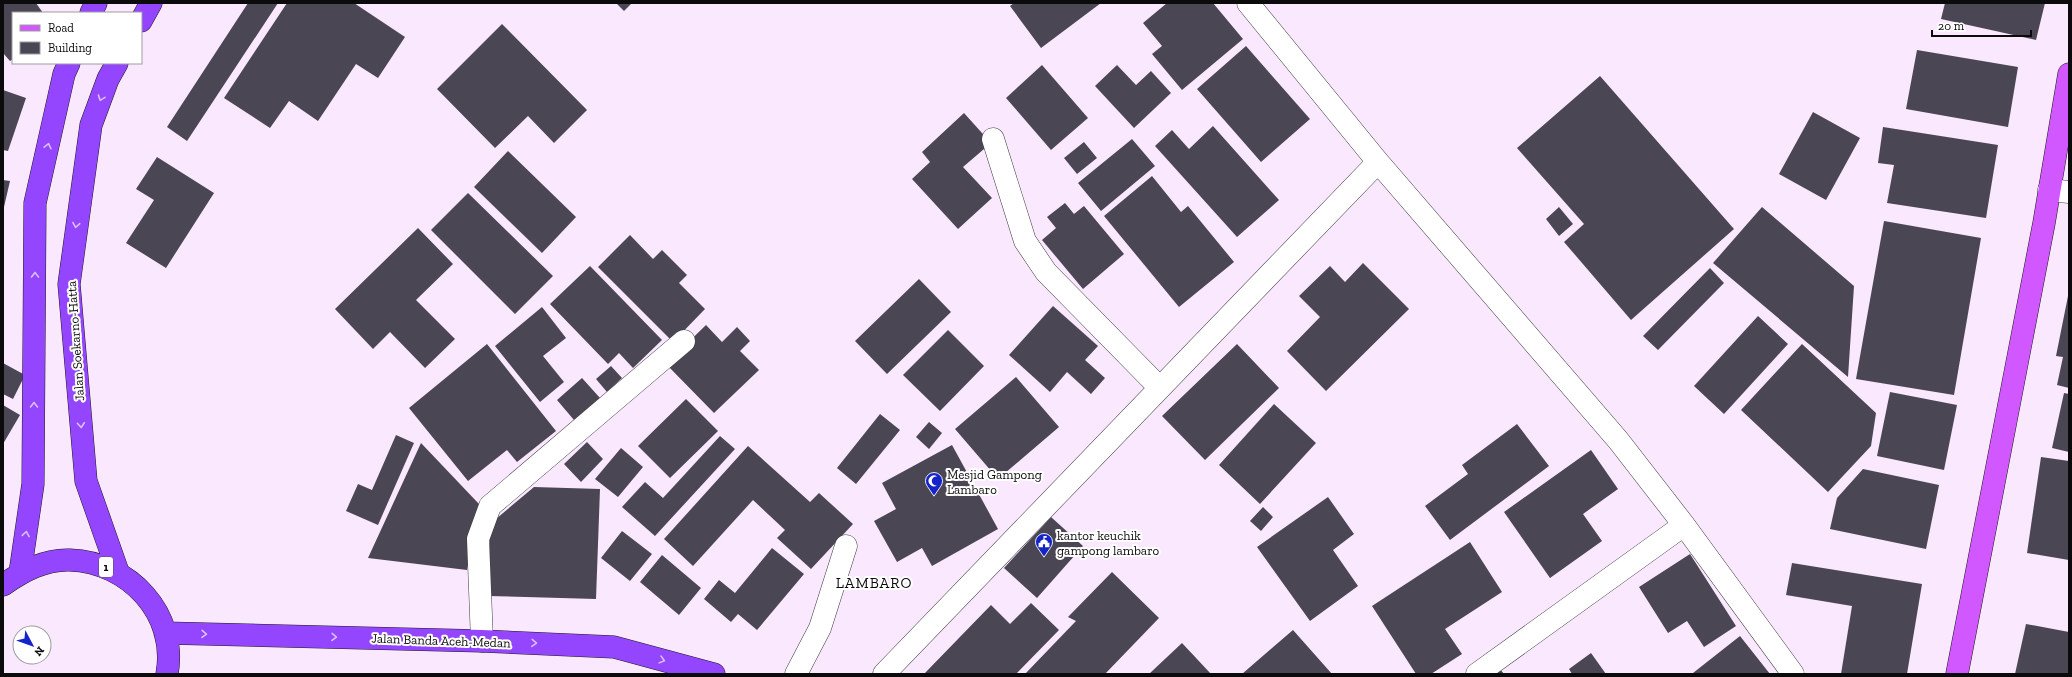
<svg xmlns="http://www.w3.org/2000/svg" width="2072" height="677" viewBox="0 0 2072 677" font-family="'Zilla Slab',serif">
<style>
.building{fill:#4b4654}
.lines{fill:none;stroke-linecap:round;stroke-linejoin:round}
.minor-casing{stroke:#3e3e3e;stroke-width:23}
.major-casing{stroke:#1c1c1c;stroke-width:23}
.highway-casing{stroke:#1c1c1c;stroke-width:23}
.minor{stroke:#fff;stroke-width:22}
.major{stroke:#d158ff;stroke-width:22}
.highway{stroke:#9446ff;stroke-width:22}
.oneway{stroke:#dabeff}
.labels{text-anchor:middle;stroke-width:4;stroke-linejoin:round;paint-order:stroke}
.shield{fill:#fff;stroke:#545454;stroke-width:1}
.shield-label{font-size:12px;font-weight:bold;fill:#0b0b0b}
.street-label{font-size:13px;fill:#0b0b0b;stroke:#fff}
.poi-label{font-size:13px;fill:#0b0b0b;stroke:#fff;text-anchor:start}
.quarter-label{font-size:15px;letter-spacing:1px;fill:#0b0b0b;stroke:#fff}
</style>
<rect width="100%" height="100%" fill="#fae8ff"/>
<path class="building" d="M 3,3 L 36,3 L 43,13 L 13,13 L 13,59 L 10,61 L 3,53 Z
M 248,3 L 278,3 L 187,141 L 167,127 Z
M 287,3 L 354,3 L 405,37 L 378,78 L 356,64 L 318,121 L 289,101 L 270,128 L 224,98 Z
M 616,3 L 632,3 L 624,11 Z
M 1014,3 L 1101,3 L 1041,48 L 1010,6 Z
M 1167,3 L 1213,3 L 1243,39 L 1182,90 L 1152,54 L 1162,46 L 1143,23 Z
M 1945,3 L 2045,3 L 2036,40 L 1941,19 Z
M 502,24 L 587,110 L 554,143 L 528,116 L 495,148 L 437,89 Z
M 1246,46 L 1310,119 L 1261,162 L 1197,89 Z
M 1917,50 L 2018,67 L 2008,127 L 1906,109 Z
M 1042,65 L 1088,118 L 1051,150 L 1006,98 Z
M 1117,65 L 1136,85 L 1151,71 L 1171,93 L 1134,128 L 1095,86 Z
M 1600,76 L 1734,229 L 1631,320 L 1564,242 L 1584,224 L 1517,148 Z
M 3,90 L 26,98 L 8,151 L 3,150 Z
M 1813,112 L 1860,138 L 1826,200 L 1779,174 Z
M 964,113 L 991,143 L 963,167 L 992,198 L 958,229 L 912,179 L 930,162 L 922,152 Z
M 1213,126 L 1279,200 L 1237,237 L 1155,146 L 1172,130 L 1189,149 Z
M 1883,127 L 1998,145 L 1986,218 L 1887,203 L 1894,165 L 1878,163 Z
M 1132,139 L 1155,166 L 1101,211 L 1078,183 Z
M 1084,142 L 1097,158 L 1077,174 L 1064,158 Z
M 508,151 L 576,217 L 542,253 L 474,187 Z
M 157,157 L 214,193 L 166,268 L 126,243 L 154,200 L 136,189 Z
M 1152,176 L 1181,212 L 1188,206 L 1234,262 L 1179,307 L 1104,216 Z
M 3,180 L 10,181 L 4,207 L 3,207 Z
M 468,193 L 553,276 L 515,314 L 431,230 Z
M 1065,203 L 1074,214 L 1084,206 L 1124,254 L 1083,289 L 1042,240 L 1056,228 L 1047,217 Z
M 1559,207 L 1573,224 L 1559,236 L 1546,219 Z
M 1762,207 L 1854,286 L 1848,377 L 1713,263 Z
M 1884,221 L 1981,238 L 1954,395 L 1856,379 Z
M 418,228 L 453,264 L 416,300 L 455,339 L 425,368 L 390,332 L 373,349 L 335,309 Z
M 630,235 L 653,259 L 662,250 L 687,275 L 679,283 L 705,309 L 673,342 L 598,267 Z
M 1363,263 L 1409,309 L 1326,391 L 1287,351 L 1320,317 L 1299,296 L 1330,266 L 1345,282 Z
M 590,266 L 662,340 L 633,368 L 619,353 L 608,364 L 550,304 Z
M 1710,268 L 1724,283 L 1658,350 L 1643,336 Z
M 919,279 L 951,312 L 887,374 L 855,341 Z
M 2068,296 L 2069,297 L 2069,388 L 2057,385 L 2063,357 L 2056,356 Z
M 1053,306 L 1098,346 L 1085,360 L 1105,378 L 1091,394 L 1067,372 L 1050,392 L 1009,355 Z
M 542,307 L 566,338 L 543,356 L 564,382 L 540,402 L 495,346 Z
M 1758,316 L 1788,344 L 1724,414 L 1694,386 Z
M 706,325 L 722,342 L 737,327 L 750,341 L 740,351 L 759,370 L 714,413 L 666,364 Z
M 948,330 L 984,366 L 940,411 L 903,375 Z
M 487,344 L 556,431 L 517,462 L 507,450 L 468,481 L 409,408 Z
M 1237,344 L 1279,388 L 1205,460 L 1162,416 Z
M 1802,344 L 1876,413 L 1871,446 L 1828,492 L 1741,410 Z
M 3,363 L 25,375 L 13,399 L 3,394 Z
M 611,366 L 622,378 L 607,392 L 596,379 Z
M 1016,377 L 1059,427 L 998,479 L 955,429 Z
M 582,378 L 600,398 L 574,420 L 557,400 Z
M 1890,392 L 1957,405 L 1944,470 L 1877,456 Z
M 2064,393 L 2069,394 L 2069,452 L 2052,448 Z
M 686,399 L 718,431 L 670,478 L 638,446 Z
M 1274,404 L 1316,443 L 1260,504 L 1219,465 Z
M 3,405 L 20,415 L 3,444 Z
M 880,414 L 900,430 L 856,484 L 837,468 Z
M 929,422 L 942,433 L 929,449 L 916,437 Z
M 1517,424 L 1549,466 L 1450,540 L 1425,506 L 1468,474 L 1462,465 Z
M 396,435 L 414,443 L 378,525 L 346,511 L 358,484 L 372,490 Z
M 720,436 L 735,449 L 655,536 L 622,507 L 645,482 L 663,498 Z
M 587,442 L 603,459 L 581,482 L 564,464 Z
M 421,443 L 479,504 L 467,570 L 368,558 Z
M 952,445 L 998,529 L 932,566 L 922,548 L 897,562 L 874,521 L 896,509 L 882,483 Z
M 748,446 L 810,502 L 819,493 L 853,524 L 811,569 L 777,538 L 785,530 L 753,500 L 693,566 L 664,539 Z
M 621,448 L 643,467 L 618,497 L 595,479 Z
M 1591,450 L 1618,489 L 1583,514 L 1602,541 L 1550,578 L 1504,512 Z
M 2041,457 L 2069,461 L 2069,560 L 2027,553 Z
M 1863,469 L 1939,485 L 1926,549 L 1830,529 L 1837,498 Z
M 534,487 L 600,489 L 596,599 L 488,596 L 490,524 Z
M 1328,497 L 1354,534 L 1333,550 L 1358,586 L 1310,621 L 1257,547 Z
M 1263,507 L 1273,517 L 1261,531 L 1250,521 Z
M 1051,517 L 1083,546 L 1037,598 L 1004,568 Z
M 622,531 L 652,554 L 630,581 L 601,558 Z
M 1470,542 L 1502,592 L 1445,629 L 1462,654 L 1431,674 L 1416,674 L 1372,606 Z
M 772,548 L 804,574 L 757,630 L 738,614 L 731,622 L 704,599 L 719,580 L 735,593 Z
M 1690,554 L 1736,626 L 1704,647 L 1687,621 L 1668,633 L 1639,587 Z
M 662,555 L 701,588 L 679,615 L 640,582 Z
M 1792,563 L 1922,584 L 1907,674 L 1841,674 L 1852,606 L 1786,595 Z
M 1112,572 L 1159,618 L 1105,674 L 1025,674 L 1076,621 L 1068,617 Z
M 1031,603 L 1059,630 L 1016,674 L 924,674 L 991,605 L 1010,624 Z
M 2026,624 L 2069,632 L 2069,674 L 2015,674 Z
M 1293,630 L 1332,674 L 1242,674 Z
M 1740,636 L 1770,674 L 1694,674 L 1693,673 Z
M 1182,643 L 1211,674 L 1149,674 Z
M 1591,653 L 1606,674 L 1572,674 L 1569,669 Z
M 1499,668 L 1504,674 L 1493,674 Z"/>
<g class="lines">
<defs>
<path id="minor" d="M 1248,3 L 1378,162 L 1618,440 L 1684,525 L 1793,674
M 993,139 L 1025,241 L 1046,272 L 1160,388
M 2049,190 L 2069,192
M 482,641 L 478,539 L 490,506 L 684,341
M 796,674 L 820,628 L 846,546
M 884,674 L 1378,162
M 1477,674 L 1684,525"/>
<path id="major" d="M 1957,674 L 2044,223 L 2069,74"/>
<path id="highway" d="M 91,13 L 96,3
M 141,21 L 151,3
M 117,63 L 108,79 L 91,125 L 69,284 L 86,481 L 118,572
M 20,573 L 33,484 L 35,203 L 64,74 L 69,63
M 3,585 C 23,571 45,559 70,560 C 129,562 178,614 167,674
M 165,633 L 482,641 L 614,647 L 714,674"/>
</defs>
<use href="#minor" class="minor-casing"/>
<use href="#major" class="major-casing"/>
<use href="#highway" class="highway-casing"/>
<use href="#minor" class="minor"/>
<use href="#major" class="major"/>
<use href="#highway" class="highway"/>
</g>
<defs><path id="oneway-chevron" d="M-2-3.5L2.5 0L-2 3.5" fill="none" stroke-width="1.6" stroke-linecap="round" stroke-linejoin="round"/></defs>
<g class="oneway">
<use href="#oneway-chevron" transform="translate(101 98) rotate(110)"/>
<use href="#oneway-chevron" transform="translate(48 146) rotate(-77)"/>
<use href="#oneway-chevron" transform="translate(76 225) rotate(99)"/>
<use href="#oneway-chevron" transform="translate(35 275) rotate(-90)"/>
<use href="#oneway-chevron" transform="translate(34 405) rotate(-90)"/>
<use href="#oneway-chevron" transform="translate(81 425) rotate(85)"/>
<use href="#oneway-chevron" transform="translate(26 534) rotate(-81)"/>
<use href="#oneway-chevron" transform="translate(204 634) rotate(1)"/>
<use href="#oneway-chevron" transform="translate(334 637) rotate(1)"/>
<use href="#oneway-chevron" transform="translate(534 643) rotate(3)"/>
<use href="#oneway-chevron" transform="translate(662 660) rotate(15)"/>
</g>
<defs>
<symbol id="mosque-pin" viewBox="-11 -11 22 30"><path d="M0 17L-7.5 6A9.5 9.5 0 1 1 7.5 6Z" fill="#1524c8" stroke="#fff"/><path d="M3.5-4.9A6 6 0 1 0 3.5 4.9A5 5 0 1 1 3.5-4.9Z" fill="#fff"/></symbol>
<symbol id="civic-pin" viewBox="-11 -11 22 30"><path d="M0 17L-7.5 6A9.5 9.5 0 1 1 7.5 6Z" fill="#1524c8" stroke="#fff"/><path d="M-.6-6.5H3V-4.5H.6V-3L4-1V1h2V6H-6V1h2V-1L-.6-3ZM-1.2 2.5V6h2.4V2.5Z" fill="#fff"/></symbol>
</defs>
<g fill-rule="evenodd">
<use href="#mosque-pin" x="924" y="471" width="20" height="27"/>
<use href="#civic-pin" x="1034" y="532" width="20" height="27"/>
</g>
<g class="labels">
<rect class="shield" x="99" y="557" width="14" height="20" rx="3"/>
<g class="shield-label">
<text x="106" y="571">1</text>
</g>
<g class="street-label">
<text transform="translate(75 341) rotate(-94)" y="5">Jalan Soekarno-Hatta</text>
<text transform="translate(441 640) rotate(2)" y="5">Jalan Banda Aceh-Medan</text>
</g>
<g class="poi-label">
<text x="947" y="479">Mesjid Gampong<tspan x="947" dy="15">Lambaro</tspan></text>
<text x="1057" y="540">kantor keuchik<tspan x="1057" dy="15">gampong lambaro</tspan></text>
</g>
<g class="quarter-label">
<text x="874" y="588">LAMBARO</text>
</g>
</g>
<rect width="2072" height="677" fill="none" stroke="#0b0b0b" stroke-width="8"/>
<rect x="12" y="12" width="130" height="52" fill="#ffffff" stroke="#9d9d9d"/>
<rect x="20" y="25" width="20" height="6" fill="#d158ff" stroke="#9d9d9d"/>
<text x="48" y="32" font-size="12" fill="#0b0b0b">Road</text>
<rect x="20" y="42" width="20" height="12" fill="#4b4654" stroke="#9d9d9d"/>
<text x="48" y="52" font-size="12" fill="#0b0b0b">Building</text>
<g transform="translate(32 645) rotate(131)"><circle r="19" fill="#ffffff" stroke="#9d9d9d"/>
<path d="M0-3L7 15L0 10L-7 15Z" fill="#1524c8"/>
<text y="-6" font-size="11" font-weight="bold" text-anchor="middle" fill="#0b0b0b">N</text>
</g>
<path d="M1932 30v6h99v-6" fill="none" stroke="#0b0b0b" stroke-width="2"/>
<text x="1938" y="30" font-size="12" fill="#0b0b0b" stroke="#ffffff" stroke-width="3" paint-order="stroke">20 m</text>
</svg>
